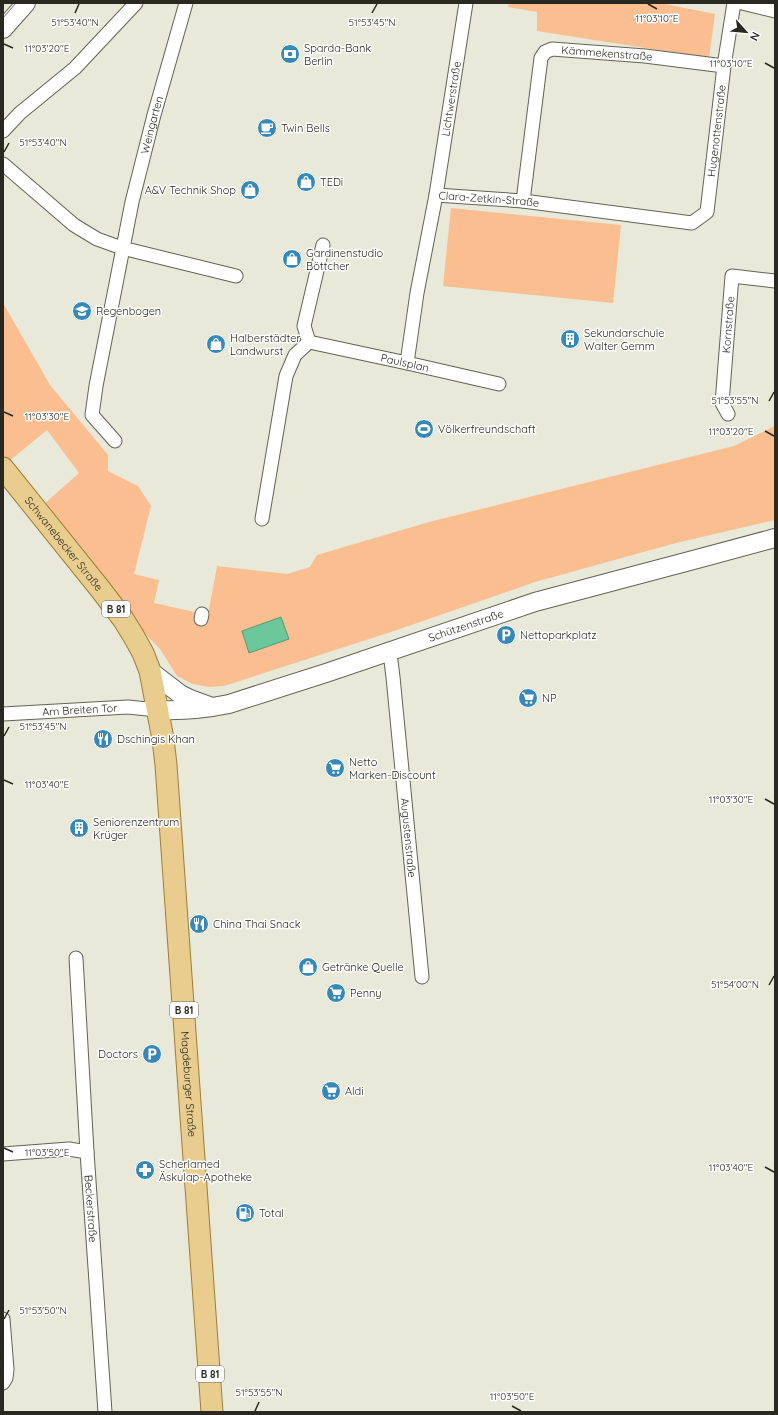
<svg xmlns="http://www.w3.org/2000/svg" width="778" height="1415" viewBox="0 0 778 1415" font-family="Quicksand,sans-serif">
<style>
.green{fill:#fabe90}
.water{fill:#6cc89b;stroke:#589877}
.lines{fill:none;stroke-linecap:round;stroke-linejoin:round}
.street-casing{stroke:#626354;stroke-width:15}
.secondary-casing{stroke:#626354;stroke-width:20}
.primary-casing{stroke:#9c7e37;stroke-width:23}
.street{stroke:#fff;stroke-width:13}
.secondary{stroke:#fff;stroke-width:18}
.primary{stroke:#e9cd8e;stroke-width:21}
.tram{stroke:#6b6b61;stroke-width:1}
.ticks{fill:none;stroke:#292922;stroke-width:1.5}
.labels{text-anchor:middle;stroke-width:3;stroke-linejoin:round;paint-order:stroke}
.shield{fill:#fff;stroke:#696964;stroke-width:1}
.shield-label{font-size:10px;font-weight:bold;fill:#292922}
.poi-label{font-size:11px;fill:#292922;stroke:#fff;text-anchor:start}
.street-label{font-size:11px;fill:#292922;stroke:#fff}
.ticks-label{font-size:10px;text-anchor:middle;fill:#292922;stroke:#fff;stroke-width:3;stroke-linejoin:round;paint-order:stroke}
</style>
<rect width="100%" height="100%" fill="#e8e9d8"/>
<path class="green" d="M 509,3 L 660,3 L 715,14 L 709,58 L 537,31 L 537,12 L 508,7 Z
M 451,208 L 621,225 L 613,303 L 443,286 Z
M 3,303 L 50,385 L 108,455 L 108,471 L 138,486 L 151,506 L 134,574 L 159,580 L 154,603 L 208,615 L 217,566 L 287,574 L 310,567 L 317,555 L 429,522 L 734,446 L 775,426 L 775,520 L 676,543 L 535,582 L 397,630 L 224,686 L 209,687 L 193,684 L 177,676 L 160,649 L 147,636 L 97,570 L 43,505 L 79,473 L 47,430 L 8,462 L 3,455 Z"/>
<path class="water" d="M 281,617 L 289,639 L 249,653 L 242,631 Z"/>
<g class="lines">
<defs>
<g id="street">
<path d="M 742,3 L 775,11"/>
<path d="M 3,131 L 20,113 L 75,68 L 136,3"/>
<path d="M 3,164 L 74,225 L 97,239 L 122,248 L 236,276"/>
<path id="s1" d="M 436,195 L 523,201 L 692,223 L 707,212 L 724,66 L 734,3"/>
<path id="s2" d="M 523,201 L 541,58 L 545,52 L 552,49 L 645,56 L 724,66"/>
<path d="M 309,342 L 304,326 L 323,245"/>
<path id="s3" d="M 407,363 L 417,293 L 436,195 L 466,3"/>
<path id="s4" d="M 728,414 L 722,403 L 732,276 L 775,281"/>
<path id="s5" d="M 115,441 L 92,415 L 96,386 L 132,202 L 154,115 L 186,3"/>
<path id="s6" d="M 262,519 L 286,376 L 295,355 L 309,342 L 407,363 L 499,384"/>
<path d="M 201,619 L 202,614"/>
<path id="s7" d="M 388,651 L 391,661 L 393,677 L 422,977"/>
<path id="s8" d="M 3,714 L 128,707 L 157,710"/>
<path id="s9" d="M 76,958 L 87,1152 L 105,1412"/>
<path d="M 3,1154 L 69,1149 L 87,1152"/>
<path d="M 3,1319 L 7,1369 L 6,1378 L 3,1383"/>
</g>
<g id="secondary">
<path d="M 3,29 L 26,3"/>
<path d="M 150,671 L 180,694 L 190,699 L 209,706"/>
<path id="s10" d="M 157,710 C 182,711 205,709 229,704 L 329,672 L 535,602 L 697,559 L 775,538"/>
</g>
<g id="primary">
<path id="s11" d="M 3,468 L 101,590 L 123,619 L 133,635 L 143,653 L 150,671 L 163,739 L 166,765 L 212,1412"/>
</g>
</defs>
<use href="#street" class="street-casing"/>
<use href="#secondary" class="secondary-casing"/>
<use href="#primary" class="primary-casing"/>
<use href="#street" class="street"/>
<use href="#secondary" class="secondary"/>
<use href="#primary" class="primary"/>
<path class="tram" d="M 3,18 L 16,3"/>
</g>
<path class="ticks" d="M 648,4 L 657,9M 75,13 L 79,4M 372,13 L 377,4M 4,44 L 13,48M 765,63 L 774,68M 4,152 L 9,143M 769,401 L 774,392M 4,412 L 13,416M 765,431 L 774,436M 4,736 L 9,727M 4,780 L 13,784M 765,799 L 774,804M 769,985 L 774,976M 4,1148 L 13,1152M 765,1167 L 774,1172M 4,1319 L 9,1310M 512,1406 L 521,1411M 255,1411 L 259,1402"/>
<defs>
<symbol id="bank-disc" viewBox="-11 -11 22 22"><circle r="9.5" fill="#3688b9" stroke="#fff"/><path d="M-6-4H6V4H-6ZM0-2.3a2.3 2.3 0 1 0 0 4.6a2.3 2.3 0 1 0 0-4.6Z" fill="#fff"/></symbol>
<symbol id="cafe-disc" viewBox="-11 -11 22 22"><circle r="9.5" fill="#3688b9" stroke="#fff"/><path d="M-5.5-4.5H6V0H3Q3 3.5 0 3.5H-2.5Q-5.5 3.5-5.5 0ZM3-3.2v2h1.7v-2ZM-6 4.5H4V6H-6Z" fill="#fff"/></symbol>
<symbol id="shop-disc" viewBox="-11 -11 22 22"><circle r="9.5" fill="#3688b9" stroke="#fff"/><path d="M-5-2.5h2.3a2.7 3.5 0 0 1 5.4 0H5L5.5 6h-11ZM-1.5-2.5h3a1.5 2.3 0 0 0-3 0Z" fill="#fff"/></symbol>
<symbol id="school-disc" viewBox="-11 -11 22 22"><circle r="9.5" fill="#3688b9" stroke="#fff"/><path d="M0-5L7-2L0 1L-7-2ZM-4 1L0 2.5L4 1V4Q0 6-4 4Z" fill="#fff"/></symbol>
<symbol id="building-disc" viewBox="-11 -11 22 22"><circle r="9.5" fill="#3688b9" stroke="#fff"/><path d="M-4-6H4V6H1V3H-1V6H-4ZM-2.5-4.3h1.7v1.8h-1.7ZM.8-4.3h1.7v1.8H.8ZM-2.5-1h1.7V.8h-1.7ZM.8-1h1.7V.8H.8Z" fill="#fff"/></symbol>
<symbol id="stadium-disc" viewBox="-11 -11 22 22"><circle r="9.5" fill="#3688b9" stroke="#fff"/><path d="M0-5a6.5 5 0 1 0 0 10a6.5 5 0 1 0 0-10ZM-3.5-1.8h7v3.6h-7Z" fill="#fff"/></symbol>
<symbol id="parking-disc" viewBox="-11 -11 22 22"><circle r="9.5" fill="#3688b9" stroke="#fff"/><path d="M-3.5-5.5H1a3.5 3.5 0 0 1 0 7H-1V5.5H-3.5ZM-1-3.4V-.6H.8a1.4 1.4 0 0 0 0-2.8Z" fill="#fff"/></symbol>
<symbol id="supermarket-disc" viewBox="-11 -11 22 22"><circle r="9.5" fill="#3688b9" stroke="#fff"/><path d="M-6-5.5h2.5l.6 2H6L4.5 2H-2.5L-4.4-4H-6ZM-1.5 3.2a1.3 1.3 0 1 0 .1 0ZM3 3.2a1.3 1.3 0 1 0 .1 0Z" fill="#fff"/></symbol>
<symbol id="restaurant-disc" viewBox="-11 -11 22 22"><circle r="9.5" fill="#3688b9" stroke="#fff"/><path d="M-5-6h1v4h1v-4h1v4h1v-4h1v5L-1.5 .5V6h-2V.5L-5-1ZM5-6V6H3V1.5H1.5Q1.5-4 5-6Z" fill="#fff"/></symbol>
<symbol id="pharmacy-disc" viewBox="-11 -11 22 22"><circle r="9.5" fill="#3688b9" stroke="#fff"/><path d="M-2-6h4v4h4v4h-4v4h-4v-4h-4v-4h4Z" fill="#fff"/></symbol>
<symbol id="fuel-disc" viewBox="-11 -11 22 22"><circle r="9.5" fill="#3688b9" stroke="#fff"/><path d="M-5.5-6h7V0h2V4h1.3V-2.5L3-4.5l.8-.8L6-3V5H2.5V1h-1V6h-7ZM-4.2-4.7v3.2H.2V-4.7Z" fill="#fff"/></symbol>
</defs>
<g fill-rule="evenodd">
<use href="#bank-disc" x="279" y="43" width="22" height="22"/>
<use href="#cafe-disc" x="256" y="117" width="22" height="22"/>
<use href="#shop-disc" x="295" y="171" width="22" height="22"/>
<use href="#shop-disc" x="239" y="179" width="22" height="22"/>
<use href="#shop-disc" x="281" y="248" width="22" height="22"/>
<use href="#school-disc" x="71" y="300" width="22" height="22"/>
<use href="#building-disc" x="559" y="328" width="22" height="22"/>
<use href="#shop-disc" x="205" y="333" width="22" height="22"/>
<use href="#stadium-disc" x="413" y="418" width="22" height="22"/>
<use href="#parking-disc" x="495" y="624" width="22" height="22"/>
<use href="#supermarket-disc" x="517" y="687" width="22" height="22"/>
<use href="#restaurant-disc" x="92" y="728" width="22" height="22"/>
<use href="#supermarket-disc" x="324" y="757" width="22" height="22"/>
<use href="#building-disc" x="68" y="817" width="22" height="22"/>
<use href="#restaurant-disc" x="188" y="913" width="22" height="22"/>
<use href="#shop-disc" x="297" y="956" width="22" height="22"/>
<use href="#supermarket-disc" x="325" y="982" width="22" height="22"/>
<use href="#parking-disc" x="141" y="1043" width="22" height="22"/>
<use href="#supermarket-disc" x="320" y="1080" width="22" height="22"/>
<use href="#pharmacy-disc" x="134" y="1159" width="22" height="22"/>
<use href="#fuel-disc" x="234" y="1202" width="22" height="22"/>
</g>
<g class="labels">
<g class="shield">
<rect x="102" y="601" width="28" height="16" rx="3"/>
<rect x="170" y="1002" width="28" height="16" rx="3"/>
<rect x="196" y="1366" width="28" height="16" rx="3"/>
</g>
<g class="shield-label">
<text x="116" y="613">B 81</text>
<text x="184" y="1014">B 81</text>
<text x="210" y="1378">B 81</text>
</g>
<g class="poi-label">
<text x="304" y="52">Sparda-Bank<tspan x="304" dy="13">Berlin</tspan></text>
<text x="281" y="132">Twin Bells</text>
<text x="320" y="186">TEDi</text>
<text x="236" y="194" text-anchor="end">A&amp;V Technik Shop</text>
<text x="306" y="257">Gardinenstudio<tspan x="306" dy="13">Böttcher</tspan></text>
<text x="96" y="315">Regenbogen</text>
<text x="584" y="337">Sekundarschule<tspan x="584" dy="13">Walter Gemm</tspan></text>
<text x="230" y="342">Halberstädter<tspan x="230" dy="13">Landwurst</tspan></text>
<text x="438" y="433">Völkerfreundschaft</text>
<text x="520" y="639">Nettoparkplatz</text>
<text x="542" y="702">NP</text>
<text x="117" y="743">Dschingis Khan</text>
<text x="349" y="766">Netto<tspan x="349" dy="13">Marken-Discount</tspan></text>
<text x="93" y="826">Seniorenzentrum<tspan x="93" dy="13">Krüger</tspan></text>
<text x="213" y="928">China Thai Snack</text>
<text x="322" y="971">Getränke Quelle</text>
<text x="350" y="997">Penny</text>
<text x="138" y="1058" text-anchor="end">Doctors</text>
<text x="345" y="1095">Aldi</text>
<text x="159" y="1168">Scherlamed<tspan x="159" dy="13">Äskulap-Apotheke</tspan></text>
<text x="259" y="1217">Total</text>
</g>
<g class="street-label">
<text dy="4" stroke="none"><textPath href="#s2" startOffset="214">Kämmekenstraße</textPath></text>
<text dy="4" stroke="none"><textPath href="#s3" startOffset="268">Lichtwerstraße</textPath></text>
<text dy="4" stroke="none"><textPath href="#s5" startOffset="331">Weingarten</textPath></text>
<text dy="4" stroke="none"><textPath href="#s1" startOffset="358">Hugenottenstraße</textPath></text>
<text dy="4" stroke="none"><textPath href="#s1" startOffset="53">Clara-Zetkin-Straße</textPath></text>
<text dy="4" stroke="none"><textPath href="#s4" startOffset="91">Kornstraße</textPath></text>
<text dy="4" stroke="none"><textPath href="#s6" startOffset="285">Paulsplan</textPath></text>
<text dy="4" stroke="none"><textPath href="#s11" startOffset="97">Schwanebecker Straße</textPath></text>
<text dy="4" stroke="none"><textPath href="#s10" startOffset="322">Schützenstraße</textPath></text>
<text dy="4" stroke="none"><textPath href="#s8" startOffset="77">Am Breiten Tor</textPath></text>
<text dy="4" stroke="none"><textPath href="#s7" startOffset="188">Augustenstraße</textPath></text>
<text dy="4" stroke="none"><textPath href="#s11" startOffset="667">Magdeburger Straße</textPath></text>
<text dy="4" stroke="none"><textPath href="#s9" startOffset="251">Beckerstraße</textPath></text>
</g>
</g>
<g class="ticks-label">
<text x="657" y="22">11°03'10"E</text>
<text x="75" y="26">51°53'40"N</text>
<text x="372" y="26">51°53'45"N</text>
<text x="47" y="52">11°03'20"E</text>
<text x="731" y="67">11°03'10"E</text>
<text x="43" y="146">51°53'40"N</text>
<text x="735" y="404">51°53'55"N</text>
<text x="47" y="420">11°03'30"E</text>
<text x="731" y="435">11°03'20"E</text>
<text x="43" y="730">51°53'45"N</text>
<text x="47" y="788">11°03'40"E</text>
<text x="731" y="803">11°03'30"E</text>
<text x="735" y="988">51°54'00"N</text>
<text x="47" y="1156">11°03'50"E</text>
<text x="731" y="1171">11°03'40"E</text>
<text x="43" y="1314">51°53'50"N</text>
<text x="259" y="1396">51°53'55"N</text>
<text x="512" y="1400">11°03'50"E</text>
</g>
<rect width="778" height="1415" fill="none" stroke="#292922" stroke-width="8"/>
<g transform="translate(746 32) rotate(117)" stroke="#ffffff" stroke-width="3" paint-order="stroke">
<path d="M0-3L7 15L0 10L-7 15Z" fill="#292922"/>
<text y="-6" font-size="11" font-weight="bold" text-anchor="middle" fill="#292922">N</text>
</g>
</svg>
